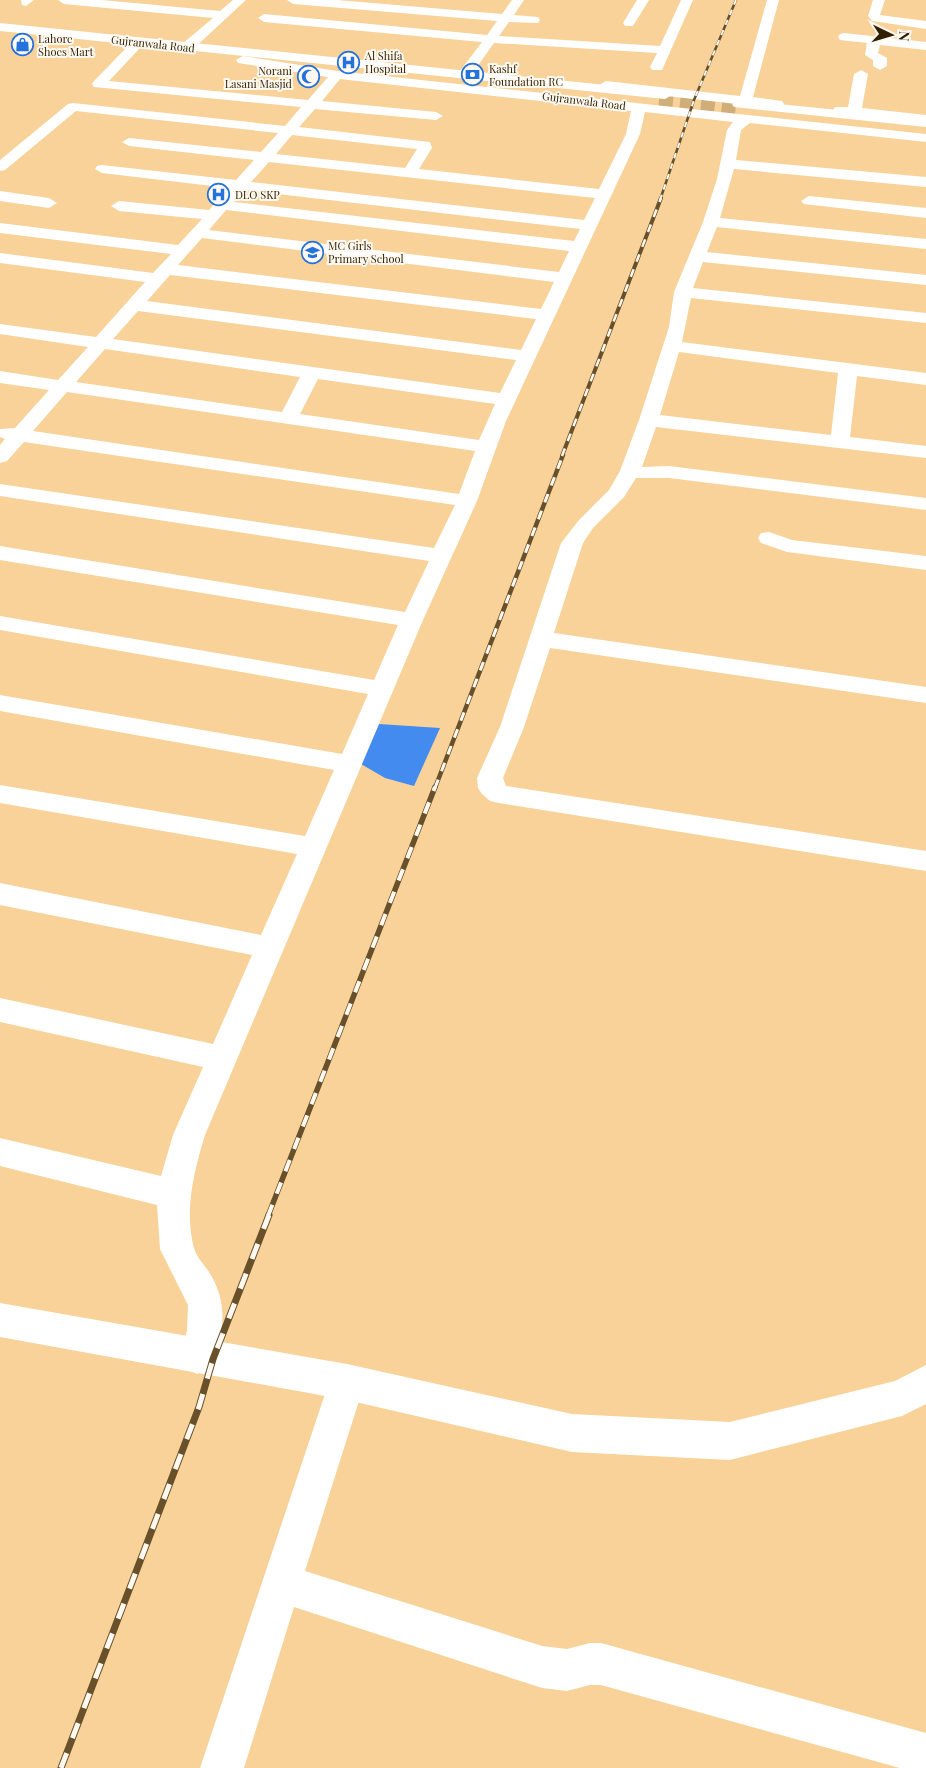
<svg xmlns="http://www.w3.org/2000/svg" width="926" height="1768" viewBox="0 0 926 1768" font-family="'Playfair Display',serif">
<style>
.water{fill:#448bf0}
.lines{fill:none;stroke-linecap:round;stroke-linejoin:round}
.highway-tunnel{stroke:#d0ae7a;stroke-width:14;stroke-dasharray:14 7;stroke-linecap:butt}
.minor{fill:#fff;fill-rule:evenodd}
.major{fill:#fff;fill-rule:evenodd}
.highway{fill:#fff;fill-rule:evenodd}
.rail-far4-casing{stroke:#68502a;stroke-width:2.5}
.rail-far3-casing{stroke:#68502a;stroke-width:4}
.rail-far2-casing{stroke:#68502a;stroke-width:4.5}
.rail-far1-casing{stroke:#68502a;stroke-width:5.5}
.rail-casing{stroke:#68502a;stroke-width:7}
.rail-far4{stroke:#fdf9f1;stroke-width:2;stroke-dasharray:5.5;stroke-linecap:butt}
.rail-far3{stroke:#fdf9f1;stroke-width:2.5;stroke-dasharray:8;stroke-linecap:butt}
.rail-far2{stroke:#fdf9f1;stroke-width:3;stroke-dasharray:9;stroke-linecap:butt}
.rail-far1{stroke:#fdf9f1;stroke-width:4;stroke-dasharray:12;stroke-linecap:butt}
.rail{stroke:#fdf9f1;stroke-width:5;stroke-dasharray:16;stroke-linecap:butt}
.labels{text-anchor:middle;stroke-width:4;stroke-linejoin:round;paint-order:stroke}
.far-poi-label{font-size:11px;fill:#311f00;stroke:#fdf9f1;text-anchor:start}
.far-street-label{font-size:11px;fill:#311f00;stroke:#fdf9f1}
</style>
<rect width="100%" height="100%" fill="#f8d298"/>
<path class="water" d="M 379,724 L 440,728 L 414,786 L 385,778 L 361,764 Z"/>
<g class="lines">
<path class="highway-tunnel" d="M 659,101 L 739,110"/>
<path class="minor" d="M 21,0 L 34,0 L 26,6 L 22,5 Z
M 58,0 L 102,0 L 220,11 L 233,0 L 246,0 L 192,50 L 182,50 L 181,47 L 182,44 L 213,18 L 64,4 Z
M 287,0 L 337,0 L 502,14 L 512,0 L 524,0 L 514,15 L 538,17 L 540,20 L 538,23 L 509,22 L 499,36 L 660,46 L 681,0 L 693,0 L 662,70 L 652,70 L 650,67 L 657,53 L 494,43 L 472,74 L 467,75 L 460,71 L 482,42 L 264,22 L 258,18 L 264,14 L 487,35 L 497,21 L 293,4 Z
M 637,0 L 649,0 L 633,26 L 625,26 L 623,23 Z
M 767,0 L 779,0 L 753,97 L 782,101 L 784,104 L 782,107 L 745,105 L 606,89 L 599,85 L 606,81 L 740,96 Z
M 873,0 L 885,0 L 880,15 L 926,21 L 926,29 L 872,21 L 868,16 Z
M 844,33 L 926,42 L 926,50 L 880,45 L 878,53 L 887,58 L 887,66 L 880,70 L 873,66 L 873,60 L 865,55 L 867,43 L 840,40 L 838,37 L 840,34 Z
M 134,44 L 140,48 L 109,81 L 308,100 L 328,77 L 238,63 L 236,60 L 243,56 L 337,71 L 926,134 L 926,142 L 750,123 L 741,130 L 736,160 L 926,177 L 926,187 L 734,169 L 720,218 L 926,239 L 926,249 L 717,227 L 707,252 L 926,275 L 926,285 L 703,262 L 693,288 L 926,313 L 926,323 L 691,298 L 682,342 L 926,373 L 926,385 L 857,376 L 850,437 L 926,446 L 926,458 L 656,427 L 642,467 L 669,466 L 926,498 L 926,510 L 669,478 L 636,478 L 624,497 L 593,528 L 583,543 L 554,633 L 926,687 L 926,703 L 550,648 L 524,727 L 503,778 L 506,786 L 926,851 L 926,871 L 499,803 L 490,801 L 482,794 L 478,788 L 477,778 L 500,727 L 561,543 L 579,520 L 609,490 L 620,471 L 639,420 L 669,327 L 674,292 L 703,222 L 717,179 L 727,130 L 733,122 L 645,112 L 640,134 L 506,421 L 477,501 L 423,620 L 205,1135 C 194,1171 184,1211 194,1248 C 197,1259 207,1267 212,1277 C 229,1308 223,1337 210,1368 L 197,1374 L 184,1368 L 179,1356 L 187,1331 L 188,1305 L 160,1249 L 157,1205 L 0,1166 L 0,1138 L 161,1176 L 173,1135 L 203,1067 L 0,1022 L 0,998 L 213,1044 L 252,955 L 0,905 L 0,883 L 261,935 L 297,854 L 0,803 L 0,785 L 305,836 L 334,770 L 0,711 L 0,695 L 342,754 L 368,694 L 0,630 L 0,616 L 374,680 L 398,625 L 0,560 L 0,546 L 405,612 L 429,561 L 0,496 L 0,484 L 434,548 L 455,505 L 24,442 L 7,461 L 0,463 L 0,445 L 5,439 L 0,437 L 0,429 L 15,428 L 49,390 L 0,383 L 0,371 L 58,380 L 88,347 L 0,334 L 0,324 L 96,337 L 145,282 L 0,263 L 0,253 L 153,273 L 171,254 L 0,233 L 0,223 L 178,245 L 202,219 L 119,211 L 111,206 L 119,201 L 209,210 L 229,188 L 102,173 L 95,169 L 97,166 L 102,165 L 236,180 L 254,160 L 129,146 L 122,142 L 129,138 L 261,152 L 278,133 L 76,111 L 5,170 L 0,171 L 0,160 L 68,104 L 73,103 L 285,126 L 301,107 L 94,87 L 92,84 L 94,81 L 129,45 ZM 340,79 L 631,111 L 626,134 L 599,189 L 419,169 L 432,148 L 430,142 L 299,127 L 315,109 L 436,120 L 443,116 L 436,112 L 322,101 ZM 292,135 L 417,149 L 405,168 L 276,154 ZM 269,162 L 595,198 L 584,220 L 251,182 ZM 244,190 L 580,229 L 574,241 L 234,202 ZM 226,210 L 569,251 L 559,272 L 209,230 ZM 202,238 L 554,282 L 541,309 L 178,265 ZM 170,275 L 536,319 L 521,350 L 147,301 ZM 138,311 L 516,360 L 500,393 L 113,339 ZM 105,349 L 300,377 L 282,412 L 76,382 ZM 679,352 L 838,373 L 831,435 L 660,415 ZM 318,379 L 495,404 L 479,440 L 300,414 ZM 67,392 L 475,451 L 459,494 L 33,431 Z
M 861,70 L 868,74 L 862,108 L 926,115 L 926,123 L 835,113 L 833,110 L 835,107 L 848,107 L 854,74 Z
M 0,191 L 49,198 L 57,203 L 49,208 L 0,201 Z
M 809,196 L 926,208 L 926,218 L 804,204 L 801,201 Z
M 769,532 L 792,540 L 926,556 L 926,570 L 787,552 L 761,543 L 758,538 L 761,533 Z
M 347,1364 L 360,1369 L 365,1382 L 305,1571 L 542,1646 L 567,1649 L 590,1643 L 601,1643 L 926,1733 L 926,1768 L 900,1768 L 601,1685 L 590,1685 L 567,1691 L 542,1688 L 294,1607 L 244,1768 L 200,1768 L 329,1382 L 334,1369 Z"/>
<path class="major" d="M 0,1303 L 347,1364 L 572,1414 L 730,1422 L 895,1381 L 926,1365 L 926,1404 L 902,1416 L 730,1460 L 572,1452 L 347,1400 L 0,1337 Z"/>
<path class="highway" d="M 0,23 L 665,91 L 672,95 L 665,99 L 0,31 Z
M 739,100 L 926,119 L 926,127 L 734,107 L 732,104 Z"/>
<defs>
<path id="rail-far4" d="M 660,200 L 694,100 L 736,0"/>
<path id="rail-far3" d="M 562,456 L 661,198"/>
<path id="rail-far2" d="M 435,788 L 563,455"/>
<path id="rail-far1" d="M 268,1216 L 435,787"/>
<path id="rail" d="M 61,1768 L 199,1407 L 213,1359 L 269,1215"/>
</defs>
<use href="#rail-far4" class="rail-far4-casing"/>
<use href="#rail-far3" class="rail-far3-casing"/>
<use href="#rail-far2" class="rail-far2-casing"/>
<use href="#rail-far1" class="rail-far1-casing"/>
<use href="#rail" class="rail-casing"/>
<use href="#rail-far4" class="rail-far4"/>
<use href="#rail-far3" class="rail-far3"/>
<use href="#rail-far2" class="rail-far2"/>
<use href="#rail-far1" class="rail-far1"/>
<use href="#rail" class="rail"/>
</g>
<defs>
<symbol id="shop-ring" viewBox="-11 -11 22 22"><circle r="9.5" fill="#fdf9f1" stroke="#2472dd" stroke-width="1.5"/><path d="M-5-2.5h2.3a2.7 3.5 0 0 1 5.4 0H5L5.5 6h-11ZM-1.5-2.5h3a1.5 2.3 0 0 0-3 0Z" fill="#2472dd"/></symbol>
<symbol id="hospital-ring" viewBox="-11 -11 22 22"><circle r="9.5" fill="#fdf9f1" stroke="#2472dd" stroke-width="1.5"/><path d="M-5-5h3v3.5h4V-5h3V5h-3V1.5h-4V5h-3Z" fill="#2472dd"/></symbol>
<symbol id="bank-ring" viewBox="-11 -11 22 22"><circle r="9.5" fill="#fdf9f1" stroke="#2472dd" stroke-width="1.5"/><path d="M-6-4H6V4H-6ZM0-2.3a2.3 2.3 0 1 0 0 4.6a2.3 2.3 0 1 0 0-4.6Z" fill="#2472dd"/></symbol>
<symbol id="mosque-ring" viewBox="-11 -11 22 22"><circle r="9.5" fill="#fdf9f1" stroke="#2472dd" stroke-width="1.5"/><path d="M3.5-4.9A6 6 0 1 0 3.5 4.9A5 5 0 1 1 3.5-4.9Z" fill="#2472dd"/></symbol>
<symbol id="school-ring" viewBox="-11 -11 22 22"><circle r="9.5" fill="#fdf9f1" stroke="#2472dd" stroke-width="1.5"/><path d="M0-5L7-2L0 1L-7-2ZM-4 1L0 2.5L4 1V4Q0 6-4 4Z" fill="#2472dd"/></symbol>
</defs>
<g fill-rule="evenodd">
<use href="#shop-ring" x="10" y="32" width="25" height="25"/>
<use href="#hospital-ring" x="336" y="50" width="25" height="25"/>
<use href="#bank-ring" x="460" y="62" width="25" height="25"/>
<use href="#mosque-ring" x="296" y="64" width="25" height="25"/>
<use href="#hospital-ring" x="206" y="182" width="25" height="25"/>
<use href="#school-ring" x="300" y="240" width="25" height="25"/>
</g>
<g class="labels">
<g class="far-poi-label">
<text x="38" y="43">Lahore<tspan x="38" dy="13">Shoes Mart</tspan></text>
<text x="365" y="60">Al Shifa<tspan x="365" dy="13">Hospital</tspan></text>
<text x="489" y="73">Kashf<tspan x="489" dy="13">Foundation RC</tspan></text>
<text x="292" y="75" text-anchor="end">Norani<tspan x="292" dy="13">Lasani Masjid</tspan></text>
<text x="235" y="199">DLO SKP</text>
<text x="328" y="250">MC Girls<tspan x="328" dy="13">Primary School</tspan></text>
</g>
<g class="far-street-label">
<text transform="translate(153 44) rotate(6)" y="4">Gujranwala Road</text>
<text transform="translate(584 101) rotate(7)" y="4">Gujranwala Road</text>
</g>
</g>
<g transform="translate(891 35) rotate(95)" stroke="#fdf9f1" stroke-width="4" paint-order="stroke">
<path d="M0-4L9 19L0 12L-9 19Z" fill="#311f00"/>
<text y="-8" font-size="14" font-weight="bold" text-anchor="middle" fill="#311f00">N</text>
</g>
</svg>
